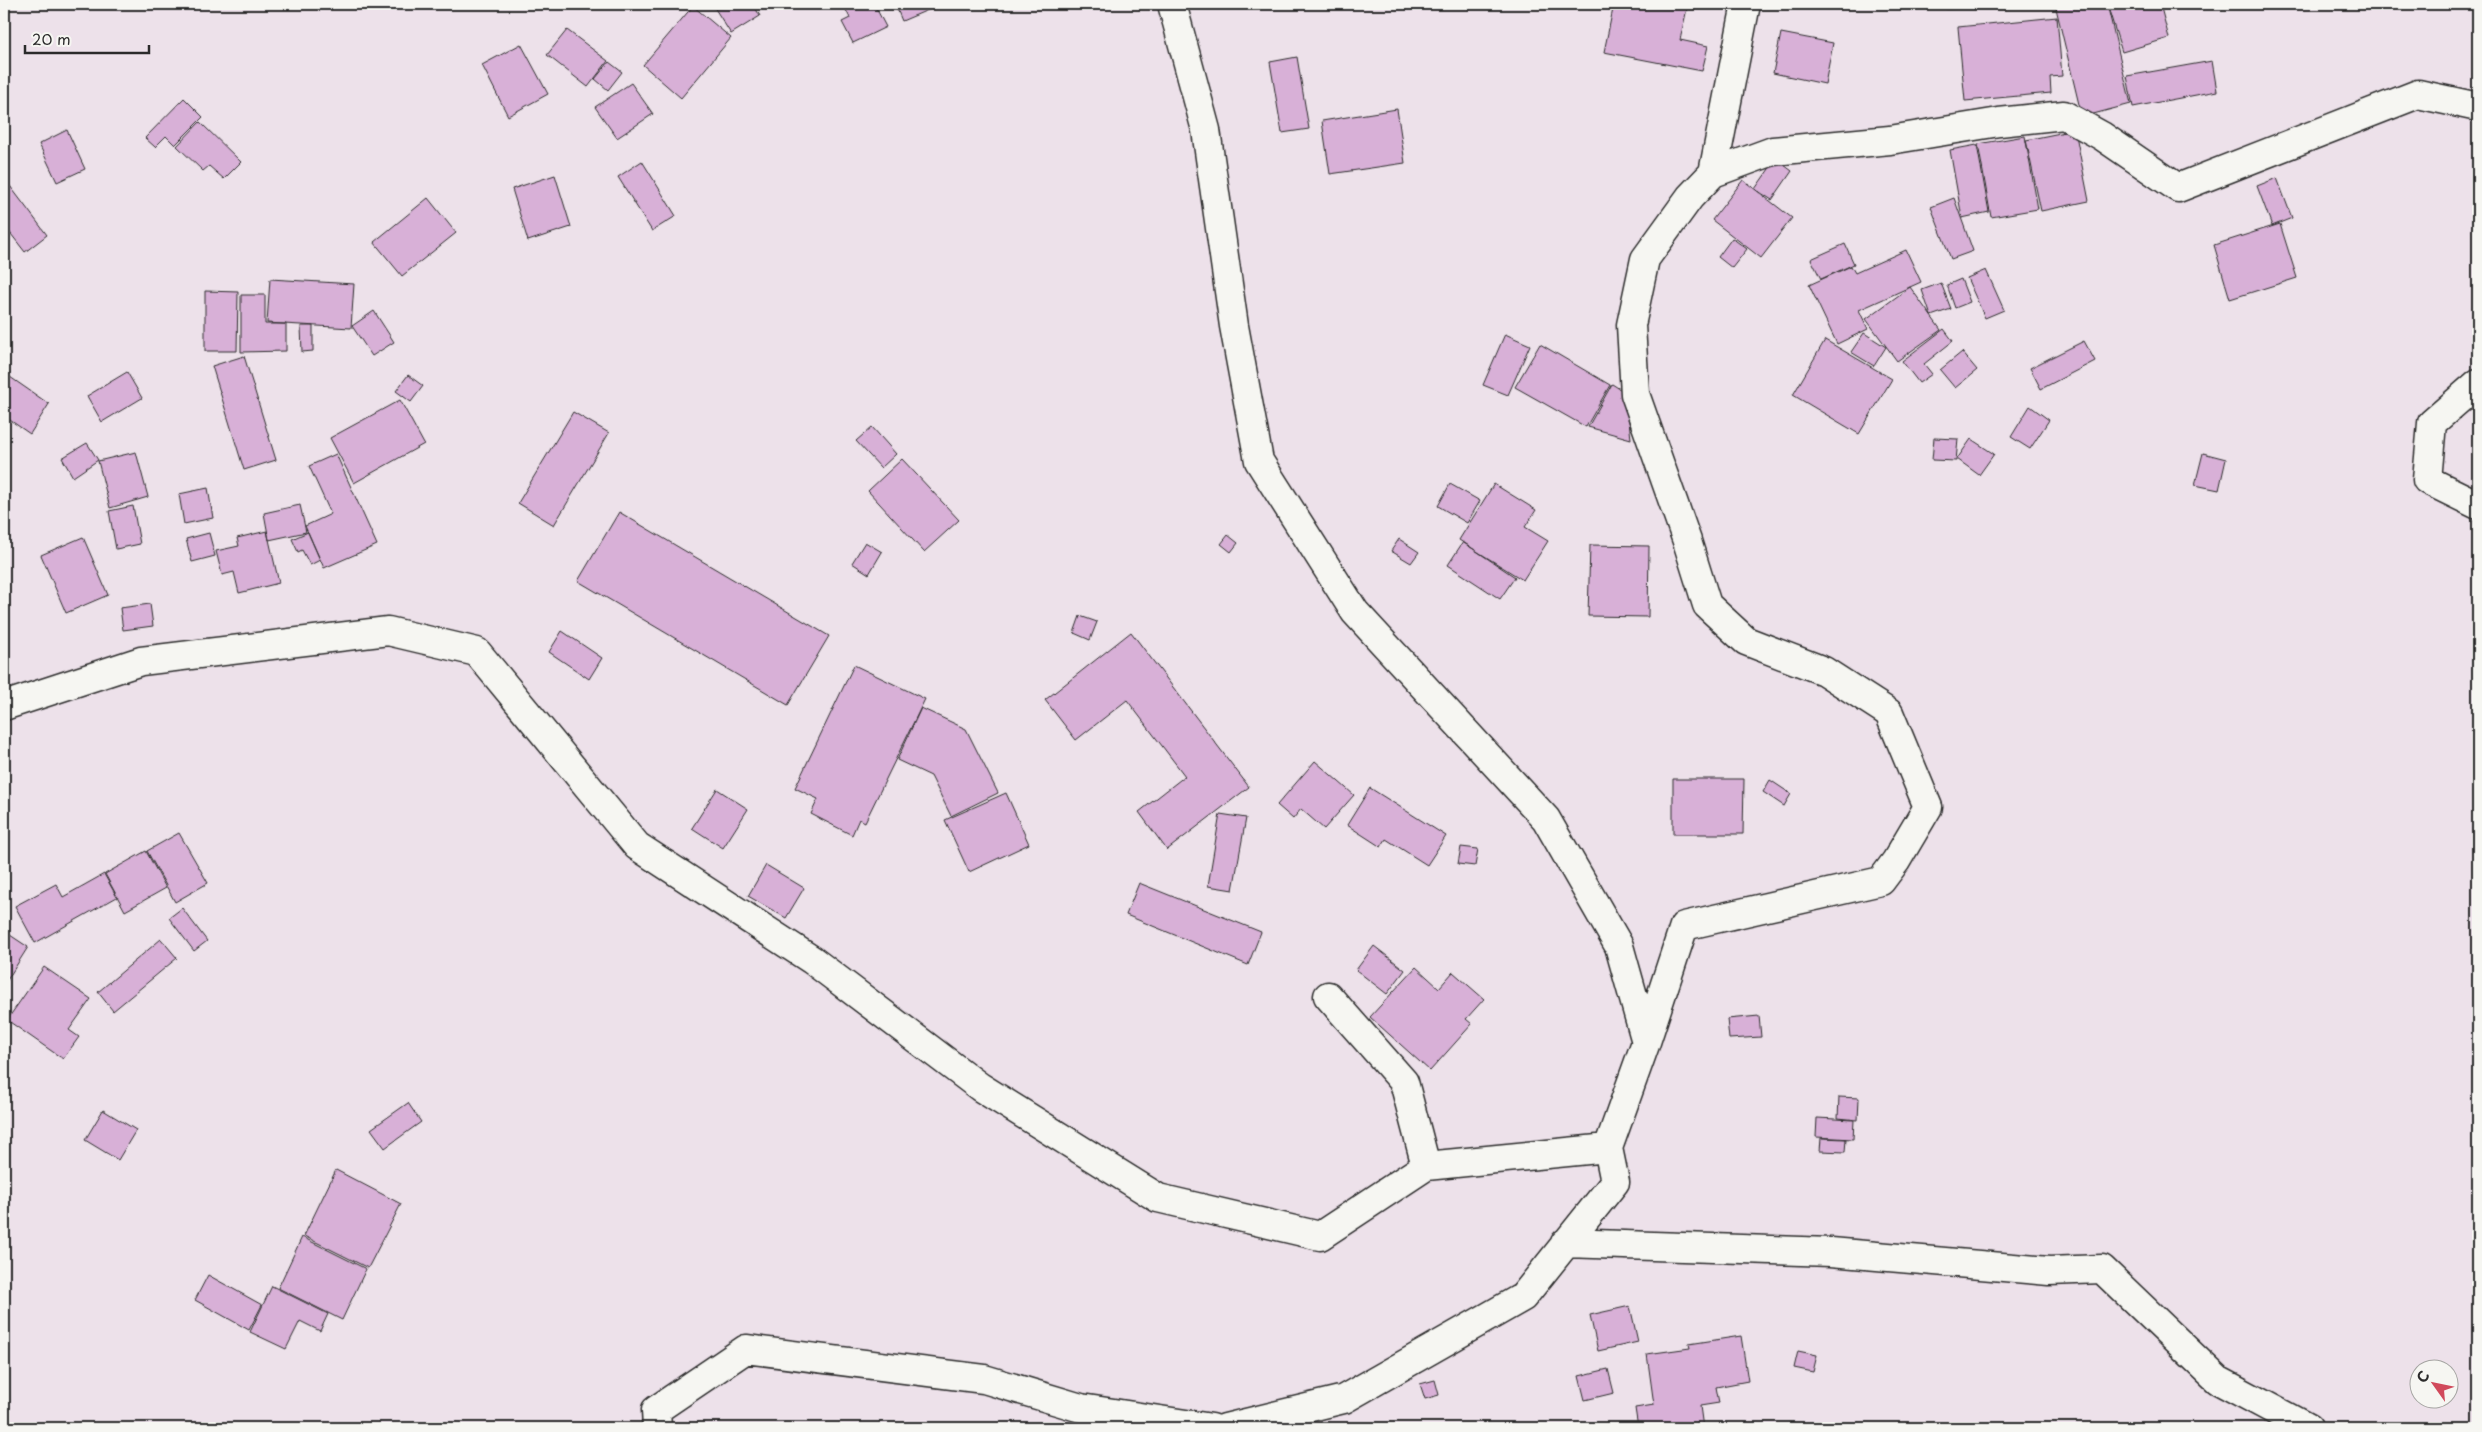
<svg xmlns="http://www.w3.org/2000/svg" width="2482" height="1432" viewBox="0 0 2482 1432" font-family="'Playpen Sans',sans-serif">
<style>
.building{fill:#d8b0d7;stroke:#2b2b2b}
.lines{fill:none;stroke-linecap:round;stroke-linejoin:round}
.street-casing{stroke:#2b2b2b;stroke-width:31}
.street{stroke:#f6f6f2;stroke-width:28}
</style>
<rect width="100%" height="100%" fill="#ede1ea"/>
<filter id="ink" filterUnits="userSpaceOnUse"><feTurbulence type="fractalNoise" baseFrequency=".02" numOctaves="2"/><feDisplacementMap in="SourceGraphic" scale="10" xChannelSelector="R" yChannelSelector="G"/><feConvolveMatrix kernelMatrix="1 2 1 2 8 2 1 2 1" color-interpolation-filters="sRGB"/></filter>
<g filter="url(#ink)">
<path class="building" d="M 721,4 L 753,4 L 760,16 L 731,34 L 714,7 Z
M 843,4 L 874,4 L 886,27 L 853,43 L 842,22 L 850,18 Z
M 895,4 L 942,4 L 902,21 Z
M 1614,4 L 1688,4 L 1680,40 L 1708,46 L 1702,71 L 1604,52 Z
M 1946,4 L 1974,4 L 1974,8 L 1946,9 Z
M 2055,4 L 2107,4 L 2131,104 L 2082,117 Z
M 2107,4 L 2160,4 L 2169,38 L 2122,52 Z
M 693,6 L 731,38 L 681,98 L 643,65 Z
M 2057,17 L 2062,76 L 2050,77 L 2051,93 L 1965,101 L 1958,27 Z
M 567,30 L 608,61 L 588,87 L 547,55 Z
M 1781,33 L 1833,43 L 1825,84 L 1773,73 Z
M 521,44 L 548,94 L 508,116 L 482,65 Z
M 1297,57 L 1309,129 L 1282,133 L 1270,62 Z
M 2212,61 L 2217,91 L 2133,107 L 2127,76 Z
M 609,62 L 622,72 L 608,90 L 595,79 Z
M 631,83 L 653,114 L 617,138 L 595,107 Z
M 184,98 L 203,117 L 175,145 L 166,136 L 155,147 L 145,138 Z
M 1397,109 L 1405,163 L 1330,174 L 1322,121 Z
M 200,122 L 241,162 L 224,179 L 209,166 L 203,171 L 177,146 Z
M 67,130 L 85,169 L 57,182 L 39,144 Z
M 2075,130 L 2089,201 L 2041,211 L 2026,140 Z
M 2025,136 L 2038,209 L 1991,217 L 1978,144 Z
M 1977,145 L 1989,212 L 1962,218 L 1950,150 Z
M 1776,159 L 1792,171 L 1772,200 L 1755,189 Z
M 642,161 L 676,216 L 652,231 L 618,177 Z
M 555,175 L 571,227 L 528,241 L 512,189 Z
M 2277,178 L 2292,218 L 2272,226 L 2257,186 Z
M 1743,180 L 1792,218 L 1761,258 L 1712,220 Z
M 10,186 L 47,235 L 25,252 L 4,225 L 4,191 Z
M 428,198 L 456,233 L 402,276 L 374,242 Z
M 1954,198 L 1973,251 L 1951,259 L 1931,207 Z
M 2280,224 L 2297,278 L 2230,299 L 2214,245 Z
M 1732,238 L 1747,249 L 1732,268 L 1718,257 Z
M 1845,244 L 1854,264 L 1821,279 L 1811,259 Z
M 1906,250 L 1921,282 L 1859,310 L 1868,329 L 1837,344 L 1809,285 L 1851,266 L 1855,273 Z
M 1986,270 L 2004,310 L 1985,318 L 1967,278 Z
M 270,279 L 354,284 L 351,328 L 267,323 Z
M 1961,279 L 1970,302 L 1955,308 L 1947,285 Z
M 1941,283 L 1951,309 L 1931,316 L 1922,290 Z
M 1910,287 L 1941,330 L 1897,361 L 1866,319 Z
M 205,291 L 238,292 L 237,351 L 205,351 Z
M 241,295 L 265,295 L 265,324 L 286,324 L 286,351 L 241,352 Z
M 374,311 L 394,342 L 372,356 L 352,326 Z
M 301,326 L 313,326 L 313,351 L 302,352 Z
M 1944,329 L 1953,341 L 1924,364 L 1932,374 L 1919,383 L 1902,361 Z
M 1864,333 L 1886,347 L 1874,366 L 1851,352 Z
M 1505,334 L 1530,345 L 1508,395 L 1483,385 Z
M 1825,340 L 1892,379 L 1859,434 L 1793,395 Z
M 2084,341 L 2095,361 L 2041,389 L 2030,368 Z
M 1540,344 L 1610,385 L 1586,427 L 1515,387 Z
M 1962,352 L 1977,370 L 1955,388 L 1940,370 Z
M 244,356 L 276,460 L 244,470 L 212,366 Z
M 127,372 L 142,398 L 102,422 L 87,396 Z
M 408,375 L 423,386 L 411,402 L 396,391 Z
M 10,377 L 49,404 L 30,434 L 4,416 L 4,386 Z
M 1612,384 L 1626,393 L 1631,439 L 1588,427 Z
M 400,400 L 424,444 L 354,483 L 330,438 Z
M 2030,406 L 2049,420 L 2030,449 L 2011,437 Z
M 573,412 L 609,433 L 554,525 L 518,503 Z
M 872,427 L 896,454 L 881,468 L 856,441 Z
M 1934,438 L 1958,439 L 1956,461 L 1932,460 Z
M 1971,439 L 1994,454 L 1979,475 L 1957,459 Z
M 87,443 L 98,460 L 73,477 L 62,458 Z
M 136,452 L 148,497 L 110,508 L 98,461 Z
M 2203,453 L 2226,459 L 2219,490 L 2195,485 Z
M 336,454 L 377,545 L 324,568 L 305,526 L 331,514 L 309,466 Z
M 902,459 L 959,520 L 924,552 L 868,491 Z
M 1450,484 L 1480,501 L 1467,523 L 1438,506 Z
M 1494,484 L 1536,510 L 1525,527 L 1548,541 L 1523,580 L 1459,540 Z
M 208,488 L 213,518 L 184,524 L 179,494 Z
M 300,505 L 306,532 L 269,540 L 264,513 Z
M 133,506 L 140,544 L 116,549 L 109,511 Z
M 619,512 L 829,636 L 788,705 L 578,581 Z
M 267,531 L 279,583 L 239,593 L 234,572 L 222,575 L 216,551 L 239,546 L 237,538 Z
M 308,532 L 320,560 L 310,565 L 302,550 L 298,552 L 292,539 Z
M 209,533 L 215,556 L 192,562 L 186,539 Z
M 1228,535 L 1238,543 L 1231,552 L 1221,544 Z
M 83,537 L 108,595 L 66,613 L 41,555 Z
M 1399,539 L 1419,552 L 1411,563 L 1391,551 Z
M 865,542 L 882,552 L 869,574 L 852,563 Z
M 1463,542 L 1515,577 L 1500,599 L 1448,565 Z
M 1590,545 L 1649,546 L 1648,617 L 1588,616 Z
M 150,604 L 153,626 L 123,630 L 120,608 Z
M 1080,616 L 1097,622 L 1090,640 L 1074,633 Z
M 562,631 L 602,658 L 589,679 L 549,652 Z
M 1131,632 L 1249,787 L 1167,850 L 1139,812 L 1185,776 L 1127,700 L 1076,740 L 1045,700 Z
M 854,665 L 925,699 L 865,822 L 859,819 L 852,835 L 811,814 L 818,799 L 795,788 Z
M 921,708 L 966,729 L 998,793 L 951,816 L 931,776 L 897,760 Z
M 1315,761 L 1354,795 L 1324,829 L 1301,809 L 1293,819 L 1277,805 Z
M 1673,779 L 1744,779 L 1743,834 L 1673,834 Z
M 1770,780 L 1791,794 L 1784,806 L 1763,792 Z
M 1370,788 L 1446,836 L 1427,865 L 1386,839 L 1381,847 L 1347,825 Z
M 717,789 L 748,809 L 723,848 L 692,828 Z
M 1006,793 L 1029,844 L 969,872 L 945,820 Z
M 1220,814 L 1246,818 L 1233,890 L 1208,886 Z
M 179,833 L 208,883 L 175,902 L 147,851 Z
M 1461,847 L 1478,849 L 1475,866 L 1458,864 Z
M 146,851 L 166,888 L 125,911 L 105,874 Z
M 766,865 L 804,888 L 786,918 L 748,896 Z
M 104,874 L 117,897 L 35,943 L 15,906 L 56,884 L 63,897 Z
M 1139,883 L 1261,932 L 1248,965 L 1126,915 Z
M 182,908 L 207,941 L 194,951 L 169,918 Z
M 4,931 L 28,947 L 4,985 Z
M 161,939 L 177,958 L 113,1011 L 98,992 Z
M 1374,946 L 1405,970 L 1387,994 L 1356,970 Z
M 44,967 L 91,999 L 69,1030 L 79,1037 L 63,1059 L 7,1020 Z
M 1416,967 L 1439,988 L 1453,972 L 1484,999 L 1466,1019 L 1472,1024 L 1430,1071 L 1370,1017 Z
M 1759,1016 L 1761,1037 L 1729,1039 L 1727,1019 Z
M 1839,1097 L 1859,1098 L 1858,1120 L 1838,1118 Z
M 408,1103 L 421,1122 L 385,1148 L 371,1129 Z
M 103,1110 L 136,1130 L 118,1160 L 85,1140 Z
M 1817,1118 L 1854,1120 L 1853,1139 L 1816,1137 Z
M 1821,1138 L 1846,1139 L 1845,1152 L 1820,1151 Z
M 336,1170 L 401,1204 L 368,1268 L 304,1236 Z
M 302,1237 L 366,1269 L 342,1320 L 278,1288 Z
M 208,1275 L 262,1305 L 249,1330 L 195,1300 Z
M 272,1286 L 328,1314 L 320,1331 L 300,1321 L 286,1349 L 250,1332 Z
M 1630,1306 L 1638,1342 L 1598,1351 L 1590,1315 Z
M 1741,1336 L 1748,1381 L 1716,1387 L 1719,1403 L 1700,1406 L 1703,1428 L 1638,1428 L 1635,1408 L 1654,1405 L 1647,1354 L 1690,1348 L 1689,1344 Z
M 1798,1351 L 1817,1355 L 1813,1372 L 1794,1368 Z
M 1608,1369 L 1614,1393 L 1585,1400 L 1579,1376 Z
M 1435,1380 L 1439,1395 L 1425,1399 L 1420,1384 Z"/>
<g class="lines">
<defs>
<path id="street" d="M 1172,4 L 1206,130 L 1234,326 L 1259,461 L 1355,612 L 1546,819 L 1619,946 L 1646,1042 L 1608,1148 L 1615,1182 L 1523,1297 L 1344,1399 L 1225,1428
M 1713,173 L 1773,151 L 1890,140 L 1999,122 L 2064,115 L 2102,136 L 2178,188 L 2418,94 L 2478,107
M 2478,383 L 2432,423 L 2427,480 L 2478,505
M 4,706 L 141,661 L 388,631 L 477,652 L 637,846 L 812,960 L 980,1087 L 1158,1198 L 1320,1236 L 1426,1166 L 1608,1148
M 1328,996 L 1404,1082 L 1426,1166
M 1646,1042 L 1684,926 L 1881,881 L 1896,861 L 1928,807 L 1889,713 L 1824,671 L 1746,641 L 1707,605 L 1687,541 L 1635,394 L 1631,325 L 1645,259 L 1690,197 L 1713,173 L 1746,4
M 1565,1243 L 1831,1252 L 2049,1271 L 2102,1269 L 2218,1380 L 2308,1428
M 657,1428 L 656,1410 L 746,1349 L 984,1379 L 1081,1408 L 1212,1428"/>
</defs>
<use href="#street" class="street-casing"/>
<use href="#street" class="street"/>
</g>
</g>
<rect width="2482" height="1432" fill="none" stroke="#f6f6f2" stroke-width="20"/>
<rect x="10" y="10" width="2462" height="1412" fill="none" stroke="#2b2b2b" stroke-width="2" filter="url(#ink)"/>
<g transform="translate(2434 1384) rotate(303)"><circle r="24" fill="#f6f6f2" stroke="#a5a5a2"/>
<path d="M0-4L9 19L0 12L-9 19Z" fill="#d1495b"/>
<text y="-8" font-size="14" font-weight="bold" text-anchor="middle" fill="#2b2b2b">С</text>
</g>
<path d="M25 45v8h124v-8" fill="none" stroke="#2b2b2b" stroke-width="2.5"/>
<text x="32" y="45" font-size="15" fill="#2b2b2b" stroke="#f6f6f2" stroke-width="4" paint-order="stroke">20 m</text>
</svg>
